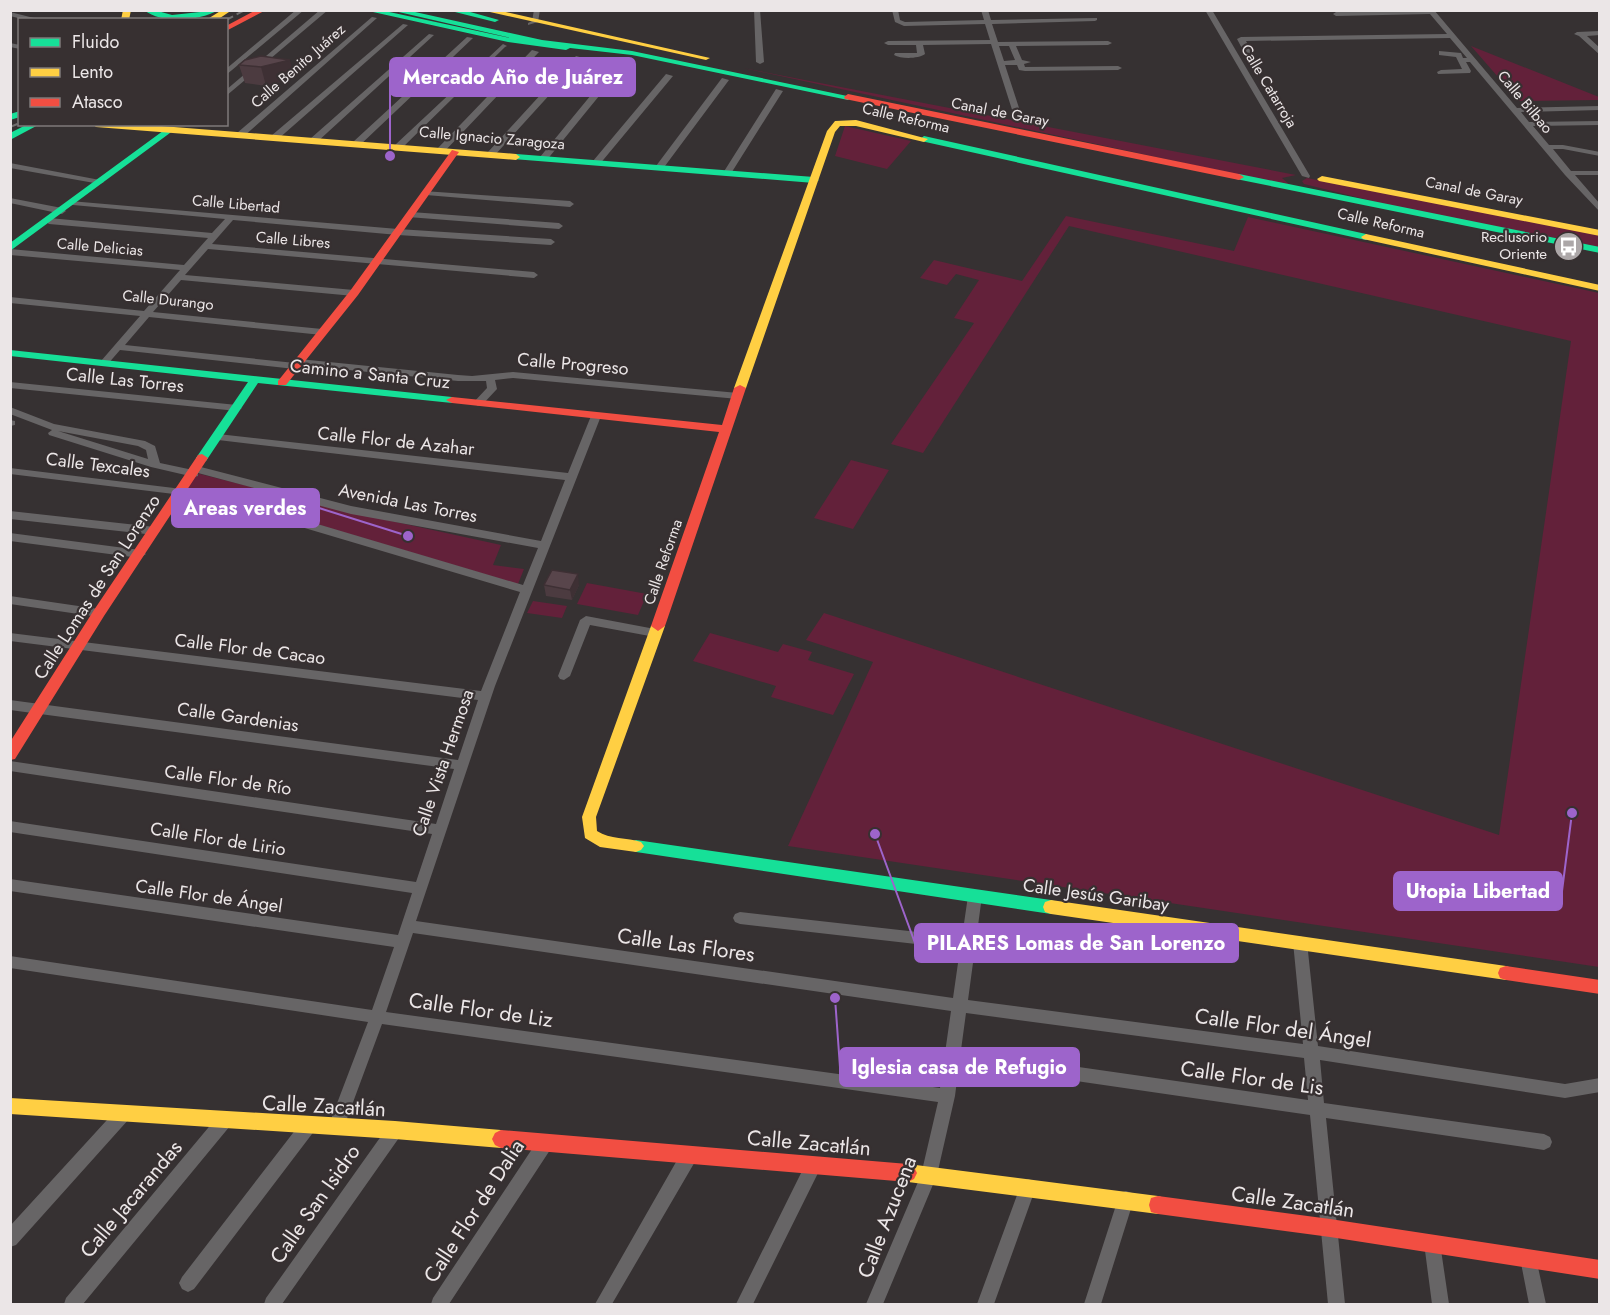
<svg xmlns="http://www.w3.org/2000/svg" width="1610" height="1315" viewBox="0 0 1610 1315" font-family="Jost,sans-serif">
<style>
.green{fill:#63213a}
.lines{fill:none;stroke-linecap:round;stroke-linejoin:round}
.street{fill:#676566;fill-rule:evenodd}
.fast{fill:#16e098;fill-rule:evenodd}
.slow{fill:#ffcf43;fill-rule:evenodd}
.jam{fill:#f24e42;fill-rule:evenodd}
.rail{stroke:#716f6f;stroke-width:2;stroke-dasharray:8 4;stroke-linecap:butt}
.wall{fill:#4c3b40}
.shaded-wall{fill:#3e3034}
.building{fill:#58454b;stroke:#3e3034;stroke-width:1.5}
.labels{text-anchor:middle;stroke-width:4.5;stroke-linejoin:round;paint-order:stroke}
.far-street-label{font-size:15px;fill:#ebe6e7;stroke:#373031}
.far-poi-label{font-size:15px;fill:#ebe6e7;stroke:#373031;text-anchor:end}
.street-label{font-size:18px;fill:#ebe6e7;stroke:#373031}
.near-street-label{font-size:21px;fill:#ebe6e7;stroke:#373031}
.leader{fill:none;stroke:#9d64cb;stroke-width:2}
.callout-dot{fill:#9d64cb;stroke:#373031;stroke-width:2}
.callout{fill:#9d64cb;stroke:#9d64cb;stroke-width:2}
.callout-label{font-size:20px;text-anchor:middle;font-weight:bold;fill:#fff}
</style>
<rect width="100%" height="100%" fill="#363132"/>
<path class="green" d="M 1471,46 L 1599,97 L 1599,100 L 1519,101 Z
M 743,68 L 1296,175 L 1282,178 L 1291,186 Z
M 845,126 L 911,141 L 887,169 L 835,156 Z
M 1307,178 L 1599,235 L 1599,247 L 1384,204 L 1304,184 L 1302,181 Z
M 1066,216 L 1234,251 L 1248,217 L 1599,293 L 1599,967 L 788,846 L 873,662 L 806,640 L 824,613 L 1499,835 L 1571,341 L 1069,226 L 923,453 L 891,444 L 974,323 L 954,318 L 979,280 L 956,274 L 947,285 L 920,278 L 934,260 L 1022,281 Z
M 851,460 L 889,470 L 853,529 L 814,518 Z
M 196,473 L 364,515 L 501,545 L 493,565 L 524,569 L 518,584 L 221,496 L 183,493 Z
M 587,583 L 647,594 L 638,615 L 577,604 Z
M 533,601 L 567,606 L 562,618 L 527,613 Z
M 710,633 L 778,652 L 783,644 L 812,652 L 808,660 L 854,674 L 833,715 L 771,697 L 776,686 L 693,661 Z"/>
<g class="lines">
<path class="street" d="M 296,10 L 304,10 L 226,75 L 226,69 Z
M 320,10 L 328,10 L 226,96 L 226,90 Z
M 534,10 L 540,10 L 538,22 L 528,25 L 528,23 L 532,21 Z
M 754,10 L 760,10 L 764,62 L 760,64 L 756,62 Z
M 892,10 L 898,10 L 900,20 L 905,22 L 984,20 L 981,10 L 988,10 L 991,20 L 1097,18 L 1097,20 L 1095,21 L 992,24 L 998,42 L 1108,41 L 1112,43 L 1108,45 L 1016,46 L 1022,60 L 1031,62 L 1024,64 L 1025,67 L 1118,66 L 1122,68 L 1118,70 L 1025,71 L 1019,70 L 1017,65 L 1005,65 L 1022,117 L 1015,119 L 991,44 L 923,45 L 925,54 C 918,59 901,59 894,55 L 895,53 L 917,53 L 916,45 L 888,45 L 884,43 L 888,41 L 990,40 L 985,24 L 904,26 L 895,22 ZM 999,46 L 1009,46 L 1015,60 L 1004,61 Z
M 1205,10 L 1212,10 L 1310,176 L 1309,178 L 1302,176 Z
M 1434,10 L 1517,108 L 1600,106 L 1600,110 L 1521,112 L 1529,122 L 1600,121 L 1600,125 L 1533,126 L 1549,145 L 1563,145 L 1600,152 L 1600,156 L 1563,149 L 1553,149 L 1571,171 L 1600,171 L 1600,175 L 1575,175 L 1600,204 L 1600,212 L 1565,175 L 1470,62 L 1466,62 L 1471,71 L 1470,73 L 1438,74 L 1437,72 L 1441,70 L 1462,69 L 1456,57 L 1439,55 L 1439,51 L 1461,53 L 1463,58 L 1467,58 L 1450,38 L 1246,41 L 1252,52 L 1248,54 L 1245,54 L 1237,39 L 1241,37 L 1447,34 L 1430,14 L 1336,16 L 1333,14 L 1336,12 Z
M 10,12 L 38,19 L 39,20 L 26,20 L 10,16 Z
M 372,17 L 377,18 L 243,137 L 237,137 L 237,133 Z
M 403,24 L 408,25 L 277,140 L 271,140 L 271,136 Z
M 1600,31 L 1600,35 L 1587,36 L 1600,48 L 1600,55 L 1579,36 L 1574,34 L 1577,32 Z
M 429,34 L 434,35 L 316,143 L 310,143 L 310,139 Z
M 467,37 L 473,38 L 359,146 L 353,146 L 353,142 Z
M 10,43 L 20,45 L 20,49 L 10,47 Z
M 503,44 L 507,46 L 505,47 L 401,149 L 395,149 L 395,145 Z
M 532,50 L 539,52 L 443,153 L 437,153 L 437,149 Z
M 576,56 L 583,58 L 494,156 L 488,156 L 488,152 Z
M 619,61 L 626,63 L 546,161 L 540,161 L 540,157 Z
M 666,74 L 673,76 L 599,165 L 593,165 L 593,161 Z
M 722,78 L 729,80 L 662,170 L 656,170 L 656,166 Z
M 776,89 L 783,91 L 730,175 L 724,175 L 723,173 Z
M 10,163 L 100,180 L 104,182 L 100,184 L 10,168 Z
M 423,191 L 570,201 L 574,204 L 570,207 L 426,195 L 422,193 Z
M 10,198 L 62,208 L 66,211 L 62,214 L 10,203 Z
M 70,201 L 398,229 L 551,239 L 555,242 L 551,245 L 398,235 L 233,220 L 212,244 L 534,272 L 538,275 L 534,278 L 208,249 L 185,275 L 354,290 L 359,293 L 354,296 L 181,280 L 153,312 L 322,329 L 327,332 L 322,335 L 149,317 L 125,345 L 295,363 L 296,360 L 299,359 L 458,375 L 472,376 L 513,372 L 738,393 L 743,396 L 738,399 L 513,378 L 495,380 L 497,389 L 482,405 L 478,406 L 473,403 L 487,388 L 486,381 L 458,381 L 299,365 L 298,368 L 295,369 L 120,350 L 107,365 L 101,365 L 101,361 L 140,316 L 10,303 L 10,297 L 144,311 L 180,270 L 10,255 L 10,249 L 184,265 L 208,238 L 49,224 L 45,221 L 49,218 L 212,233 L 225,219 L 73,205 L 69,203 Z
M 411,212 L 559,223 L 563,226 L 559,229 L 408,217 L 407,215 Z
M 10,382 L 237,405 L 242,408 L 237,411 L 10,388 Z
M 10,407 L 54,424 L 145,441 L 155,446 L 160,463 L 193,470 L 193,467 L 197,466 L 351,506 L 541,541 L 565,480 L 218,440 L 213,437 L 218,434 L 568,473 L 591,416 L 592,414 L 600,414 L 601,416 L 495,686 L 416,921 L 953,998 L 960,949 L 740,924 L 735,922 L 733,918 L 735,914 L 740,912 L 962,937 L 968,896 L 970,892 L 975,890 L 980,892 L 982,896 L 968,1000 L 1303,1044 L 1293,942 L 1295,938 L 1300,936 L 1305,938 L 1307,942 L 1318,1046 L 1565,1084 L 1600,1078 L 1600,1092 L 1565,1098 L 1320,1060 L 1324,1103 L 1544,1134 L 1550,1137 L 1552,1142 L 1550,1147 L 1544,1150 L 1326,1118 L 1345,1304 L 1328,1304 L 1310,1115 L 959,1064 L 955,1096 L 937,1175 L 883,1304 L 866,1304 L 921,1175 L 938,1102 L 382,1024 L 342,1132 L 336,1135 L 330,1132 L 328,1127 L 368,1022 L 10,968 L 10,956 L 372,1010 L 394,947 L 10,891 L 10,879 L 398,935 L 412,893 L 10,832 L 10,821 L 416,882 L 432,834 L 10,771 L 10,761 L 436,824 L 454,769 L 10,710 L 10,700 L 458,760 L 478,700 L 10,641 L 10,633 L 481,691 L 520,592 L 271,518 L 182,495 L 10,474 L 10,468 L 182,489 L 277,512 L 523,585 L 538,548 L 351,514 L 198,473 L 198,476 L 194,477 L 151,467 L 49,435 L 48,433 L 52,430 L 10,414 ZM 58,431 L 138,446 L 146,450 L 148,459 ZM 413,933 L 951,1011 L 940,1088 L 386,1012 ZM 966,1013 L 1304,1058 L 1308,1100 L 961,1050 Z
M 10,420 L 15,421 L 15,425 L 10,426 Z
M 10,511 L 155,527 L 160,531 L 155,535 L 10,519 Z
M 10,533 L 140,550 L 146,554 L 140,558 L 10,541 Z
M 10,596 L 99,609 L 105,613 L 99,617 L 10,604 Z
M 586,616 L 655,629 L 661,633 L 655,637 L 590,625 L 570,676 L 564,680 L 560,679 L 558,676 L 580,620 Z
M 123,1107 L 129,1109 L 131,1114 L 129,1119 L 16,1245 L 10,1247 L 10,1226 L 117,1109 Z
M 224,1113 L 230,1116 L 232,1121 L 230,1126 L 83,1304 L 64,1304 L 66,1298 L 218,1116 Z
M 309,1117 L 315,1120 L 317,1125 L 315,1130 L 194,1289 L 188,1292 L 182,1289 L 179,1283 L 182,1277 L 303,1120 Z
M 395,1122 L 401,1125 L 403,1130 L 401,1135 L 282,1304 L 264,1304 L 266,1298 L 389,1125 Z
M 546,1134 L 552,1137 L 554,1142 L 552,1147 L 449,1304 L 431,1304 L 433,1298 L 540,1137 Z
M 690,1146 L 696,1148 L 698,1154 L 696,1160 L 612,1304 L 595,1304 L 684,1148 Z
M 814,1157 L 820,1159 L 822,1165 L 753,1304 L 736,1304 L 808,1159 Z
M 1028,1179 L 1034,1181 L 1036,1187 L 994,1304 L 977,1304 L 1020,1187 L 1022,1181 Z
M 1126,1191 L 1132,1193 L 1134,1199 L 1101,1304 L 1084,1304 L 1118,1199 L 1120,1193 Z
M 1432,1235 L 1438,1237 L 1440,1243 L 1449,1304 L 1432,1304 L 1424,1243 L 1426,1237 Z
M 1528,1250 L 1534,1252 L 1536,1258 L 1546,1304 L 1529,1304 L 1520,1258 L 1522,1252 Z"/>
<path class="fast" d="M 144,10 L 154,10 L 172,15 L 219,10 C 198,21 164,25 144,10 Z
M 364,10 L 380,10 L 515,39 L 390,10 L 406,10 L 542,40 L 632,51 L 852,97 L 848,100 L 632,55 L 570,48 L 566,50 L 508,42 Z
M 447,10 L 463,10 L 499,20 L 495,22 Z
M 20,111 L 20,117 L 10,120 L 10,114 Z
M 28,124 L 40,124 L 10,140 L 10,133 Z
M 167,128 L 174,130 L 10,251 L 10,243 Z
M 924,136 L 1366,234 L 1371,237 L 1366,240 L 921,141 L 920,139 Z
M 516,154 L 814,177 L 819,180 L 814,183 L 513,159 L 513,155 Z
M 1239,174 L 1600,247 L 1600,253 L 1236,179 L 1236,175 Z
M 10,350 L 452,397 L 458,400 L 452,403 L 258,383 L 206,461 L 202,462 L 196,458 L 248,382 L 10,356 Z
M 636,840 L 1051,900 L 1057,902 L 1059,907 L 1057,912 L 1051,914 L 636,852 L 631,850 L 628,846 L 631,842 Z"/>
<path class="slow" d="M 123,10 L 131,10 L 129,20 L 121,20 Z
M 222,10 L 232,10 L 217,20 L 206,20 Z
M 481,10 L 497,10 L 710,58 L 706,60 Z
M 856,120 L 928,139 L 924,142 L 856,126 L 840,126 L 835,132 L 746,388 L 744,390 L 736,390 L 734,388 L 827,131 L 835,121 Z
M 92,124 L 136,124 L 516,154 L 520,157 L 516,160 L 96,127 Z
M 1322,176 L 1600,230 L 1600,236 L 1319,181 L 1317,179 Z
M 1366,234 L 1600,285 L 1600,291 L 1363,239 L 1361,237 Z
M 658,621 L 665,626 L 596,817 L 597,831 C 610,840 627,837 641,842 L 644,846 L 641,850 L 636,852 L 600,847 L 585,838 L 582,817 L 651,626 Z
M 1051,900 L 1506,966 L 1512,968 L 1514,973 L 1512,978 L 1506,980 L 1051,914 L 1045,912 L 1043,907 L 1045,902 Z
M 10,1098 L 395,1121 L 501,1130 L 507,1133 L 510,1139 L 507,1145 L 501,1148 L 395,1139 L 10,1114 Z
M 908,1164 L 1158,1196 L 1165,1198 L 1167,1205 L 1165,1212 L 1158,1214 L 908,1182 L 902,1179 L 899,1173 L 902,1167 Z"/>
<path class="jam" d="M 256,10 L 266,10 L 226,31 L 226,26 Z
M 848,94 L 1239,174 L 1244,177 L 1239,180 L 845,99 L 844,97 Z
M 452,150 L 459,152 L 358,295 L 286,385 L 278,385 L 278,381 L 350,291 Z
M 740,385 L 746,388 L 665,626 L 658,631 L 651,626 L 719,432 L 452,403 L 446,400 L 452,397 L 722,425 L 734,388 Z
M 202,454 L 208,458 L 104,616 L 15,759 L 10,760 L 10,742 L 94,610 L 198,455 Z
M 1506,966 L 1600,980 L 1600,994 L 1506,980 L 1500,978 L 1498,973 L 1500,968 Z
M 501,1130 L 908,1164 L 914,1167 L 917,1173 L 914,1179 L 908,1182 L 501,1148 L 495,1145 L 492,1139 L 495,1133 Z
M 1158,1196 L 1330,1219 L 1600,1260 L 1600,1279 L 1330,1237 L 1158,1214 L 1151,1212 L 1149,1205 L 1151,1198 Z"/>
<path class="rail" d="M 226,20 L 245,10
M 10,127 L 20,123"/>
</g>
<path class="wall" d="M 245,60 L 295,78 L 266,86 L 245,83 L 239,65 Z
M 544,585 L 579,585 L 572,600 L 546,596 Z"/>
<path class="shaded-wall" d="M 290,60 L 295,78 L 266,86 L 261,67 Z
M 578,574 L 579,585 L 572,600 L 570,590 Z"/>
<path class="building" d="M 261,56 L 290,60 L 261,67 L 239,65 L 245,60 Z
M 552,570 L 578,574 L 570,590 L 544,585 Z"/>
<defs>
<symbol id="bus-disc" viewBox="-11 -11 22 22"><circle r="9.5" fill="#aca7a8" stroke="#373031"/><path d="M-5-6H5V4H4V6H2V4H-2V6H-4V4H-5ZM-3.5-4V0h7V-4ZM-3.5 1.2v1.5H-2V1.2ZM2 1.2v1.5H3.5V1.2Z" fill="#fff"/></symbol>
</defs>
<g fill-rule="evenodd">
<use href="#bus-disc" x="1552" y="230" width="33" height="33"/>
</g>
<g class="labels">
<g class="far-street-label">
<text transform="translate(298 66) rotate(-41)" y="5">Calle Benito Juárez</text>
<text transform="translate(1269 86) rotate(59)" y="5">Calle Catarroja</text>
<text transform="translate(1525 102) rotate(50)" y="5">Calle Bilbao</text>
<text transform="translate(1000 112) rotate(11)" y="5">Canal de Garay</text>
<text transform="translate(906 118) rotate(13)" y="5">Calle Reforma</text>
<text transform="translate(492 138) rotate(5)" y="5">Calle Ignacio Zaragoza</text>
<text transform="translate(1474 191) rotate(11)" y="5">Canal de Garay</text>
<text transform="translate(236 204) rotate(5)" y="5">Calle Libertad</text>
<text transform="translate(1381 223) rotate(13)" y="5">Calle Reforma</text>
<text transform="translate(293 240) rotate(5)" y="5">Calle Libres</text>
<text transform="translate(100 247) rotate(5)" y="5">Calle Delicias</text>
<text transform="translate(168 300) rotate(6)" y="5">Calle Durango</text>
<text transform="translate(663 562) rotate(-71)" y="5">Calle Reforma</text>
</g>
<g class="far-poi-label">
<text x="1547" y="242">Reclusorio<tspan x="1547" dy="17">Oriente</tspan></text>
</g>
<g class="street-label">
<text transform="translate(573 364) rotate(5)" y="6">Calle Progreso</text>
<text transform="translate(370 374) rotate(6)" y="6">Camino a Santa Cruz</text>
<text transform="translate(125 380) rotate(6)" y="6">Calle Las Torres</text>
<text transform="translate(396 441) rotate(6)" y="6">Calle Flor de Azahar</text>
<text transform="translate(98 465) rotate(7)" y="6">Calle Texcales</text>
<text transform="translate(408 503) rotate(11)" y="6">Avenida Las Torres</text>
<text transform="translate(97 587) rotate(-57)" y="6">Calle Lomas de San Lorenzo</text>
<text transform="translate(250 649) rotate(7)" y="6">Calle Flor de Cacao</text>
<text transform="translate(238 717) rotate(8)" y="6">Calle Gardenias</text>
<text transform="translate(443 763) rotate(-71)" y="6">Calle Vista Hermosa</text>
<text transform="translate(228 780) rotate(8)" y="6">Calle Flor de Río</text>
<text transform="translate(218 839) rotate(9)" y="6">Calle Flor de Lirio</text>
<text transform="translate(1096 895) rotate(8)" y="6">Calle Jesús Garibay</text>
<text transform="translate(209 896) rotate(8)" y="6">Calle Flor de Ángel</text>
</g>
<g class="near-street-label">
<text transform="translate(686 945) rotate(8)" y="7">Calle Las Flores</text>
<text transform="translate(481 1010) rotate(8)" y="7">Calle Flor de Liz</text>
<text transform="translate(1283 1028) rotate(8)" y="7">Calle Flor del Ángel</text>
<text transform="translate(1252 1078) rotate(8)" y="7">Calle Flor de Lis</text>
<text transform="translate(324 1106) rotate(3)" y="7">Calle Zacatlán</text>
<text transform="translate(809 1143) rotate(5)" y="7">Calle Zacatlán</text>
<text transform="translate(131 1199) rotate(-50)" y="7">Calle Jacarandas</text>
<text transform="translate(1293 1202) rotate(8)" y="7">Calle Zacatlán</text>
<text transform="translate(315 1204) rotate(-55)" y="7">Calle San Isidro</text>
<text transform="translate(474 1211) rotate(-57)" y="7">Calle Flor de Dalia</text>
<text transform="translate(887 1217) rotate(-69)" y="7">Calle Azucena</text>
</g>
</g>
<path class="leader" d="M390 156L390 77M408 536L319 508M1572 813L1562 891M875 834L915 943M835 998L840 1067"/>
<g class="callout-dot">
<circle cx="390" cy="156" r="6"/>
<circle cx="408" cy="536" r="6"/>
<circle cx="1572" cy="813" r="6"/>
<circle cx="875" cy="834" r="6"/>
<circle cx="835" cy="998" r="6"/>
</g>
<g class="callout">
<rect x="390" y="58" width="245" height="38" rx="6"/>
<rect x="172" y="489" width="147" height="38" rx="6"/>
<rect x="1394" y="872" width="168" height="38" rx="6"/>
<rect x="915" y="924" width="323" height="38" rx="6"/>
<rect x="840" y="1048" width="239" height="38" rx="6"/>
</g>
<g class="callout-label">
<text x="513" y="84">Mercado Año de Juárez</text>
<text x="245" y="515">Areas verdes</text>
<text x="1478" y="898">Utopia Libertad</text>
<text x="1076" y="950">PILARES Lomas de San Lorenzo</text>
<text x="959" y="1074">Iglesia casa de Refugio</text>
</g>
<rect width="1610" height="1315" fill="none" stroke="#ebe6e7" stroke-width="24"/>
<rect x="18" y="18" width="210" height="108" fill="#373031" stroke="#7f797a" stroke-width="1.5"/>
<rect x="30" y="38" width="30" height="9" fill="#16e098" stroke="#7f797a" stroke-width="1.5"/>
<text x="72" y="48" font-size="18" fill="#ebe6e7">Fluido</text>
<rect x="30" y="68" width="30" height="9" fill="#ffcf43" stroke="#7f797a" stroke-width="1.5"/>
<text x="72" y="78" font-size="18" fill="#ebe6e7">Lento</text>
<rect x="30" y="98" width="30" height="9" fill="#f24e42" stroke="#7f797a" stroke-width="1.5"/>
<text x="72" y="108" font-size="18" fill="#ebe6e7">Atasco</text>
</svg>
